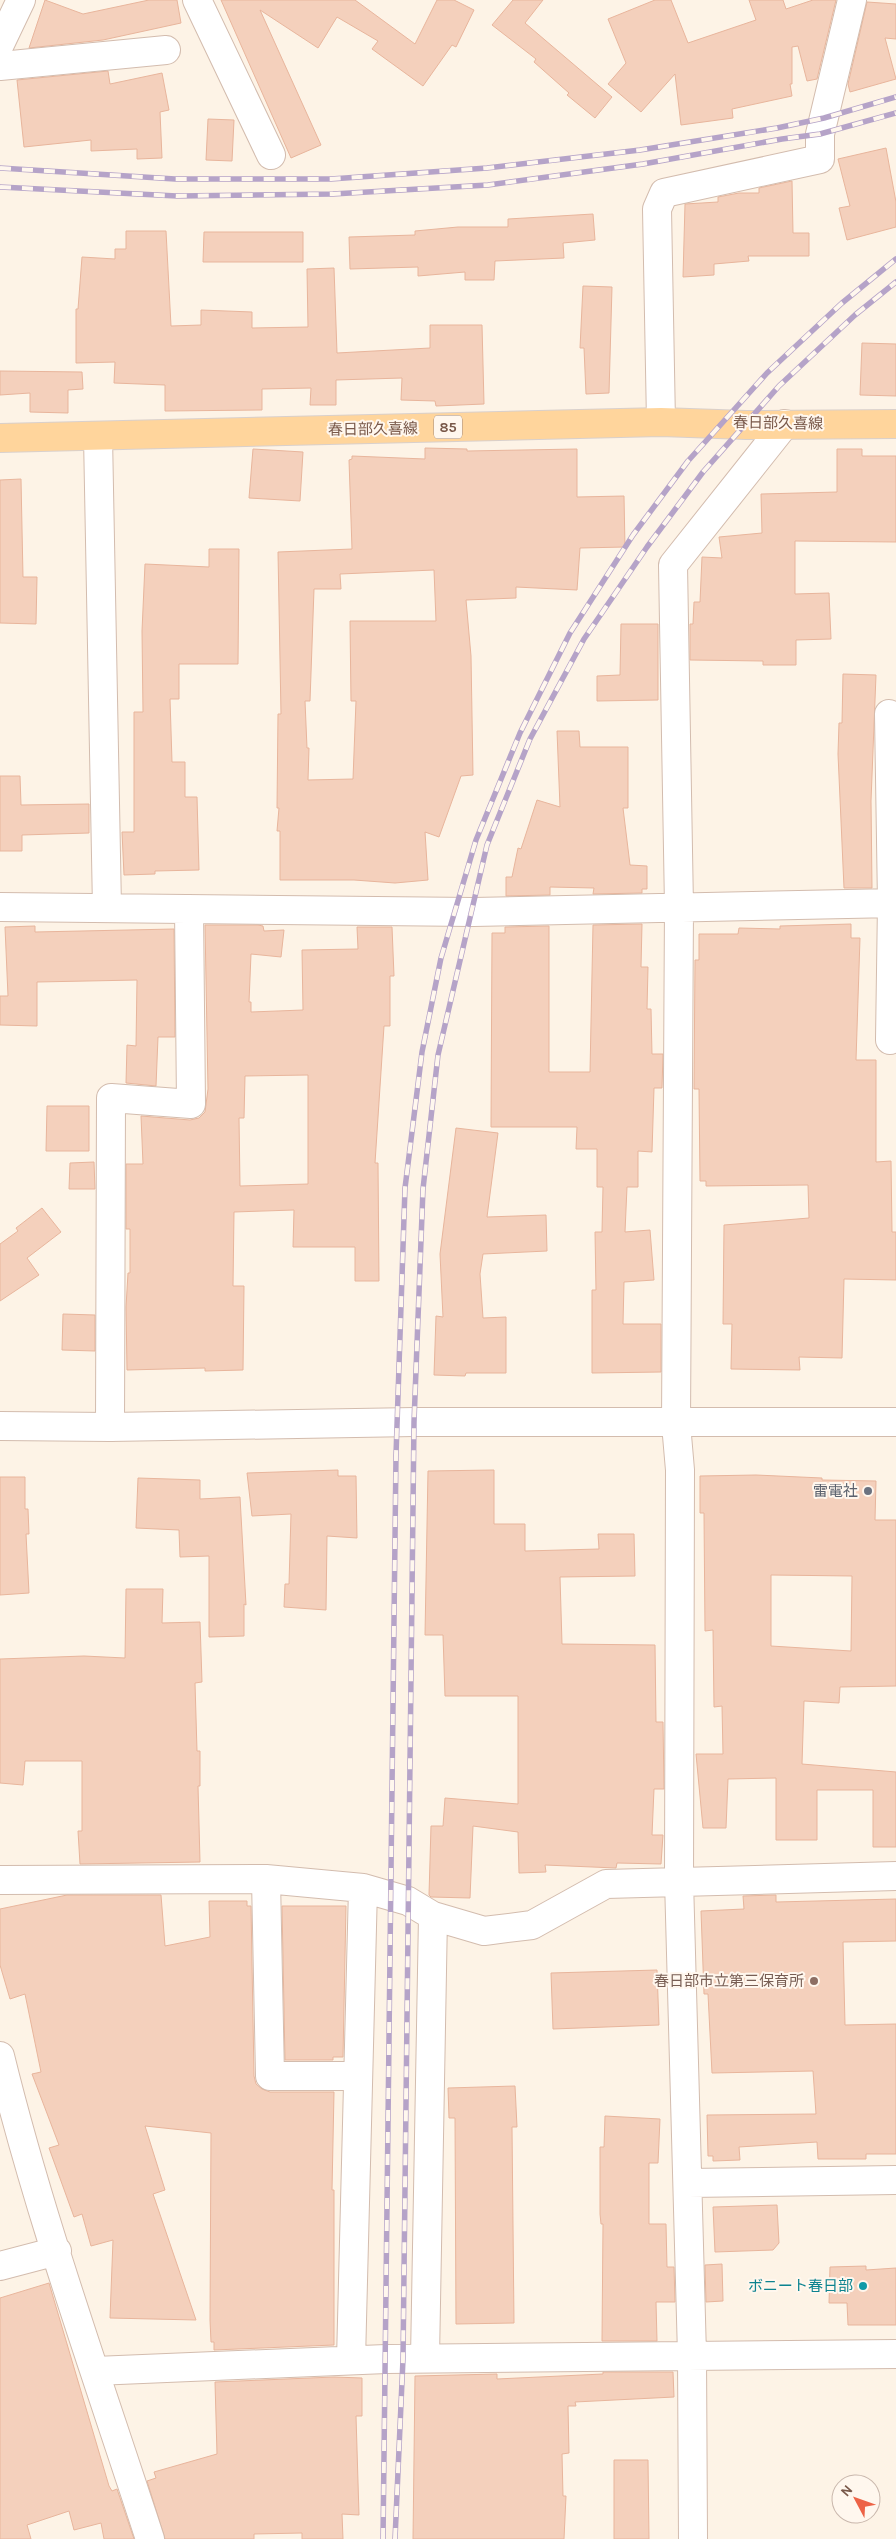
<svg xmlns="http://www.w3.org/2000/svg" width="896" height="2539" viewBox="0 0 896 2539" font-family="Karla,'Noto Sans JP',sans-serif">
<style>
.building{fill:#f4d0bc;stroke:#e8b59c;fill-rule:evenodd}
.lines{fill:none;stroke-linecap:round;stroke-linejoin:round}
.minor-casing{stroke:#d3bcae;stroke-width:30}
.tertiary-casing{stroke:#d3bcae;stroke-width:30}
.primary-casing{stroke:#d9d0cc;stroke-width:30}
.minor{stroke:#fff;stroke-width:28}
.tertiary{stroke:#fff;stroke-width:28}
.primary{stroke:#ffd59c;stroke-width:28}
.rail-casing{stroke:#b5a3c8;stroke-width:5.5}
.rail{stroke:#fff7ee;stroke-width:4;stroke-dasharray:11;stroke-linecap:butt}
.worship-dot{fill:#6b7280;stroke:#fff7ee;stroke-width:2}
.education-dot{fill:#8d6e63;stroke:#fff7ee;stroke-width:2}
.culture-dot{fill:#0f9aa8;stroke:#fff7ee;stroke-width:2}
.labels{text-anchor:middle;stroke-width:4;stroke-linejoin:round;paint-order:stroke}
.shield{fill:#fff7ee;stroke:#a1887a;stroke-width:1}
.shield-label{font-size:14px;font-weight:bold;fill:#795849}
.street-label{font-size:15px;fill:#795849;stroke:#fff7ee}
.worship-label{font-size:15px;fill:#5b616d;stroke:#fff7ee;text-anchor:end}
.education-label{font-size:15px;fill:#785e54;stroke:#fff7ee;text-anchor:end}
.culture-label{font-size:15px;fill:#0d838f;stroke:#fff7ee;text-anchor:end}
</style>
<rect width="100%" height="100%" fill="#fdf3e6"/>
<path class="building" d="M 45,0 L 83,14 L 149,0 L 177,0 L 181,23 L 103,40 L 29,48 Z
M 221,0 L 355,0 L 415,44 L 437,0 L 454,0 L 474,10 L 456,47 L 452,45 L 423,86 L 372,49 L 378,41 L 337,17 L 318,48 L 260,10 L 321,145 L 291,158 Z
M 513,0 L 543,0 L 525,23 L 612,97 L 595,118 L 567,95 L 569,93 L 534,62 L 536,59 L 492,25 Z
M 655,0 L 671,0 L 688,43 L 756,20 L 749,0 L 783,0 L 786,9 L 813,0 L 836,0 L 817,79 L 807,81 L 798,46 L 792,47 L 792,84 L 790,84 L 792,96 L 732,109 L 733,118 L 681,125 L 675,74 L 641,112 L 608,84 L 626,63 L 608,19 Z
M 867,2 L 896,4 L 896,39 L 885,38 L 896,79 L 850,92 L 848,84 Z
M 108,71 L 110,84 L 162,73 L 169,110 L 160,112 L 162,158 L 137,159 L 137,149 L 91,151 L 91,140 L 24,147 L 17,80 Z
M 208,119 L 234,120 L 232,161 L 206,160 Z
M 886,148 L 896,202 L 896,227 L 847,240 L 839,208 L 850,206 L 838,159 Z
M 792,181 L 793,233 L 809,233 L 809,256 L 748,256 L 749,261 L 714,264 L 714,275 L 683,277 L 685,204 L 718,202 L 718,197 L 739,193 L 759,193 L 759,188 Z
M 593,214 L 595,240 L 563,243 L 564,258 L 495,261 L 494,280 L 465,280 L 465,272 L 418,276 L 418,267 L 350,269 L 349,237 L 415,235 L 415,231 L 458,227 L 508,227 L 508,219 Z
M 126,231 L 166,231 L 171,326 L 201,325 L 201,310 L 252,312 L 252,328 L 308,327 L 307,269 L 334,268 L 337,353 L 430,348 L 430,325 L 482,325 L 484,404 L 436,406 L 435,401 L 401,400 L 402,378 L 336,380 L 336,405 L 310,405 L 311,388 L 262,389 L 262,410 L 165,411 L 165,385 L 114,383 L 115,362 L 76,363 L 76,309 L 78,309 L 82,257 L 115,259 L 115,249 L 126,249 Z
M 204,232 L 303,232 L 303,262 L 203,262 Z
M 583,286 L 612,287 L 609,393 L 586,394 L 584,348 L 580,348 Z
M 862,343 L 896,344 L 896,396 L 860,395 Z
M 0,371 L 82,372 L 83,389 L 68,390 L 68,413 L 30,412 L 30,393 L 0,395 Z
M 425,448 L 467,449 L 467,451 L 577,449 L 577,497 L 624,496 L 625,547 L 580,548 L 577,590 L 516,587 L 516,598 L 466,600 L 471,656 L 473,775 L 461,776 L 439,837 L 425,832 L 428,880 L 395,883 L 354,880 L 280,880 L 280,831 L 277,831 L 279,808 L 277,808 L 278,714 L 281,714 L 278,552 L 352,549 L 349,460 L 352,459 L 352,456 L 425,459 ZM 434,570 L 436,621 L 350,621 L 351,701 L 356,701 L 353,779 L 308,780 L 309,748 L 307,748 L 305,701 L 310,701 L 314,589 L 341,589 L 340,574 Z
M 253,449 L 303,452 L 300,501 L 249,498 Z
M 837,449 L 862,449 L 862,456 L 896,456 L 896,542 L 795,541 L 795,594 L 829,593 L 831,639 L 796,640 L 796,665 L 763,665 L 763,661 L 690,660 L 690,624 L 693,624 L 694,602 L 700,602 L 702,557 L 722,558 L 719,537 L 762,533 L 761,494 L 837,492 Z
M 21,479 L 23,577 L 37,577 L 36,624 L 0,623 L 0,480 Z
M 209,549 L 239,549 L 238,664 L 179,664 L 179,699 L 170,699 L 172,762 L 185,762 L 185,797 L 197,797 L 199,870 L 155,871 L 155,874 L 124,875 L 122,832 L 134,832 L 134,712 L 143,712 L 142,631 L 145,564 L 209,567 Z
M 621,624 L 658,624 L 658,700 L 597,701 L 597,676 L 620,675 Z
M 843,674 L 876,675 L 871,801 L 872,888 L 844,888 L 838,754 L 839,723 L 842,723 Z
M 557,731 L 579,731 L 580,747 L 628,747 L 628,808 L 623,808 L 630,865 L 647,866 L 647,889 L 642,889 L 642,893 L 593,894 L 594,888 L 550,887 L 550,895 L 506,896 L 506,877 L 512,877 L 518,848 L 521,849 L 537,800 L 560,807 Z
M 0,776 L 20,776 L 21,805 L 89,804 L 89,833 L 22,835 L 22,851 L 0,851 Z
M 642,924 L 641,967 L 648,967 L 647,1009 L 651,1009 L 652,1054 L 663,1054 L 662,1088 L 654,1088 L 652,1152 L 638,1151 L 638,1187 L 627,1187 L 625,1232 L 650,1230 L 654,1280 L 624,1282 L 623,1324 L 661,1324 L 661,1372 L 592,1373 L 592,1290 L 596,1290 L 595,1232 L 602,1232 L 603,1187 L 597,1187 L 597,1149 L 576,1149 L 577,1127 L 491,1127 L 492,933 L 505,933 L 505,927 L 549,926 L 549,1072 L 590,1072 L 593,925 Z
M 851,924 L 851,938 L 860,938 L 856,1060 L 876,1060 L 876,1162 L 891,1161 L 892,1232 L 896,1232 L 896,1280 L 844,1279 L 842,1358 L 799,1357 L 800,1370 L 731,1369 L 732,1324 L 723,1324 L 724,1225 L 809,1218 L 808,1185 L 706,1186 L 706,1181 L 700,1181 L 699,1089 L 694,1089 L 695,960 L 699,960 L 699,934 L 738,934 L 739,928 L 780,929 L 780,926 Z
M 205,925 L 258,925 L 263,926 L 264,931 L 284,930 L 281,957 L 251,954 L 249,1002 L 251,1002 L 251,1012 L 303,1010 L 302,950 L 358,949 L 357,927 L 392,927 L 394,976 L 390,976 L 390,1026 L 384,1026 L 375,1163 L 378,1163 L 379,1281 L 355,1281 L 355,1247 L 293,1247 L 294,1210 L 234,1212 L 233,1286 L 244,1286 L 243,1370 L 205,1371 L 205,1368 L 127,1370 L 126,1307 L 128,1273 L 130,1273 L 130,1229 L 126,1229 L 126,1164 L 143,1164 L 141,1116 L 190,1120 L 199,1118 L 205,1112 L 208,1089 ZM 308,1075 L 308,1184 L 240,1186 L 239,1118 L 244,1118 L 245,1076 Z
M 35,926 L 35,932 L 174,929 L 175,1037 L 158,1037 L 156,1086 L 126,1083 L 127,1045 L 136,1046 L 137,980 L 37,982 L 37,1026 L 0,1025 L 0,996 L 8,996 L 5,927 Z
M 47,1106 L 89,1106 L 89,1151 L 46,1151 Z
M 456,1128 L 498,1133 L 487,1217 L 546,1215 L 547,1251 L 483,1254 L 480,1274 L 483,1318 L 506,1317 L 506,1373 L 466,1373 L 465,1376 L 434,1375 L 436,1316 L 443,1317 L 440,1254 Z
M 94,1162 L 95,1189 L 69,1189 L 70,1163 Z
M 42,1208 L 61,1232 L 27,1258 L 39,1275 L 0,1301 L 0,1244 L 18,1231 L 16,1228 Z
M 63,1314 L 95,1315 L 95,1351 L 62,1350 Z
M 338,1470 L 338,1476 L 356,1476 L 357,1538 L 327,1536 L 326,1610 L 284,1607 L 285,1584 L 289,1584 L 291,1514 L 252,1516 L 247,1473 Z
M 494,1470 L 494,1524 L 525,1524 L 525,1551 L 599,1549 L 598,1534 L 634,1534 L 635,1576 L 560,1577 L 562,1644 L 655,1645 L 656,1722 L 663,1722 L 664,1789 L 654,1789 L 652,1835 L 663,1835 L 661,1864 L 617,1863 L 616,1868 L 545,1865 L 546,1872 L 519,1873 L 518,1832 L 473,1826 L 470,1898 L 431,1897 L 429,1895 L 431,1826 L 443,1826 L 445,1798 L 518,1804 L 518,1696 L 445,1696 L 443,1635 L 425,1635 L 428,1471 Z
M 756,1475 L 822,1478 L 822,1480 L 876,1481 L 875,1520 L 896,1520 L 896,1686 L 840,1687 L 839,1703 L 804,1701 L 802,1764 L 896,1772 L 896,1847 L 873,1847 L 873,1790 L 817,1790 L 817,1840 L 776,1840 L 776,1778 L 728,1779 L 726,1828 L 703,1828 L 696,1754 L 723,1754 L 722,1706 L 714,1707 L 713,1630 L 705,1631 L 704,1513 L 700,1513 L 700,1476 ZM 771,1575 L 852,1576 L 851,1651 L 771,1646 Z
M 0,1477 L 25,1477 L 25,1509 L 28,1509 L 29,1534 L 26,1534 L 29,1593 L 0,1595 Z
M 138,1478 L 200,1480 L 200,1499 L 240,1497 L 246,1605 L 244,1604 L 244,1636 L 209,1637 L 209,1556 L 180,1557 L 179,1530 L 136,1528 Z
M 126,1589 L 163,1589 L 162,1623 L 200,1622 L 202,1682 L 195,1683 L 197,1751 L 200,1751 L 200,1786 L 198,1786 L 200,1862 L 80,1864 L 78,1831 L 82,1831 L 82,1761 L 25,1761 L 23,1785 L 0,1783 L 0,1659 L 84,1656 L 125,1658 Z
M 67,1895 L 161,1895 L 165,1946 L 210,1937 L 209,1901 L 247,1901 L 247,1906 L 251,1906 L 254,2076 L 256,2084 L 262,2089 L 270,2092 L 334,2092 L 332,2190 L 334,2190 L 334,2345 L 214,2350 L 214,2342 L 211,2342 L 210,2320 L 211,2133 L 145,2126 L 165,2190 L 153,2194 L 196,2320 L 110,2318 L 113,2240 L 91,2246 L 82,2214 L 74,2217 L 49,2148 L 59,2145 L 32,2074 L 41,2072 L 25,1994 L 10,1999 L 0,1965 L 0,1909 Z
M 776,1895 L 776,1902 L 896,1899 L 896,1941 L 843,1942 L 845,2025 L 896,2024 L 896,2154 L 866,2154 L 866,2159 L 818,2159 L 817,2142 L 739,2147 L 740,2160 L 713,2161 L 713,2156 L 708,2156 L 707,2115 L 816,2114 L 813,2071 L 712,2073 L 708,1994 L 704,1994 L 701,1911 L 744,1909 L 743,1896 Z
M 282,1906 L 346,1906 L 343,2057 L 333,2057 L 333,2060 L 285,2060 Z
M 657,1970 L 659,2025 L 553,2029 L 551,1973 Z
M 515,2086 L 517,2127 L 512,2127 L 514,2323 L 456,2324 L 455,2118 L 449,2118 L 448,2088 Z
M 605,2116 L 660,2119 L 658,2163 L 649,2163 L 649,2224 L 666,2224 L 667,2267 L 674,2267 L 675,2302 L 656,2302 L 657,2341 L 602,2341 L 603,2224 L 601,2224 L 600,2214 L 600,2147 L 604,2147 Z
M 777,2205 L 779,2243 L 773,2250 L 715,2252 L 713,2207 Z
M 722,2264 L 723,2301 L 706,2302 L 705,2265 Z
M 866,2266 L 866,2270 L 896,2268 L 896,2325 L 848,2325 L 847,2303 L 829,2303 L 830,2267 Z
M 49,2283 L 109,2486 L 112,2491 L 117,2489 L 134,2539 L 104,2539 L 101,2523 L 74,2530 L 69,2511 L 27,2525 L 31,2539 L 0,2539 L 0,2298 Z
M 603,2372 L 673,2372 L 674,2397 L 575,2402 L 576,2406 L 568,2406 L 569,2453 L 562,2454 L 563,2496 L 566,2496 L 564,2539 L 413,2539 L 415,2376 L 497,2374 L 497,2379 L 603,2374 Z
M 334,2377 L 362,2378 L 362,2416 L 356,2416 L 359,2515 L 342,2514 L 343,2539 L 302,2539 L 302,2533 L 254,2534 L 254,2539 L 165,2539 L 147,2481 L 156,2478 L 154,2472 L 217,2454 L 215,2382 Z
M 614,2460 L 648,2460 L 649,2539 L 614,2539 Z"/>
<g class="lines">
<defs>
<path id="minor" d="M 197,0 L 271,155
M 0,44 L 21,0
M 0,66 L 166,50
M 661,422 L 657,209 L 664,193 L 820,159 L 820,134 L 852,0
M 98,436 L 107,908
M 889,714 L 892,903 L 890,1040
M 0,907 L 473,912 L 896,903
M 110,1427 L 111,1098 L 191,1104 L 189,909
M 266,1879 L 270,2076 L 358,2076
M 0,1880 L 266,1879 L 363,1888 L 408,1901 L 433,1916 L 484,1931 L 532,1925 L 606,1884 L 896,1876
M 688,2183 L 896,2180
M 425,2358 L 433,1916
M 351,2360 L 363,1888
M 95,2371 L 386,2359 L 896,2354
M 693,2539 L 692,2355 L 679,1880 L 680,1470 L 676,1424 L 679,907 L 673,565 L 785,424"/>
<path id="tertiary" d="M 0,1426 L 110,1427 L 414,1422 L 896,1422
M 0,2056 C 40,2219 98,2379 150,2539
M 0,2266 L 57,2251"/>
<path id="primary" d="M 0,438 L 661,422 L 746,425 L 896,424"/>
</defs>
<use href="#minor" class="minor-casing"/>
<use href="#tertiary" class="tertiary-casing"/>
<use href="#primary" class="primary-casing"/>
<use href="#minor" class="minor"/>
<use href="#tertiary" class="tertiary"/>
<use href="#primary" class="primary"/>
<defs>
<path id="rail" d="M 0,168 L 175,179 L 331,179 L 487,168 L 640,150 L 777,128 L 824,118 L 896,97
M 0,187 L 177,196 L 333,194 L 488,185 L 643,164 L 782,139 L 820,134 L 896,113
M 383,2539 L 396,1455 L 405,1188 L 422,1052 L 441,958 L 476,840 L 520,733 L 570,633 L 633,535 L 688,461 L 767,373 L 842,303 L 896,259
M 395,2539 L 403,2359 L 414,1422 L 423,1189 L 438,1055 L 487,845 L 530,739 L 584,639 L 647,547 L 703,472 L 779,386 L 855,315 L 896,282"/>
</defs>
<use href="#rail" class="rail-casing"/>
<use href="#rail" class="rail"/>
</g>
<circle class="worship-dot" cx="868" cy="1491" r="5"/>
<circle class="education-dot" cx="814" cy="1981" r="5"/>
<circle class="culture-dot" cx="863" cy="2286" r="5"/>
<g class="labels">
<rect class="shield" x="434" y="415.5" width="28" height="23" rx="4"/>
<g class="shield-label">
<text x="448" y="432">85</text>
</g>
<g class="street-label">
<text transform="translate(778 423) rotate(1)" y="5">春日部久喜線</text>
<text transform="translate(373 429) rotate(-1)" y="5">春日部久喜線</text>
</g>
<g class="worship-label">
<text x="858" y="1496">雷電社</text>
</g>
<g class="education-label">
<text x="804" y="1986">春日部市立第三保育所</text>
</g>
<g class="culture-label">
<text x="853" y="2291">ボニート春日部</text>
</g>
</g>
<g transform="translate(856 2499) rotate(311)"><circle r="24" fill="#fff7ee" stroke="#c9b7ac"/>
<path d="M0-4L9 19L0 12L-9 19Z" fill="#ed6346"/>
<text y="-8" font-size="14" font-weight="bold" text-anchor="middle" fill="#795849">N</text>
</g>
</svg>
